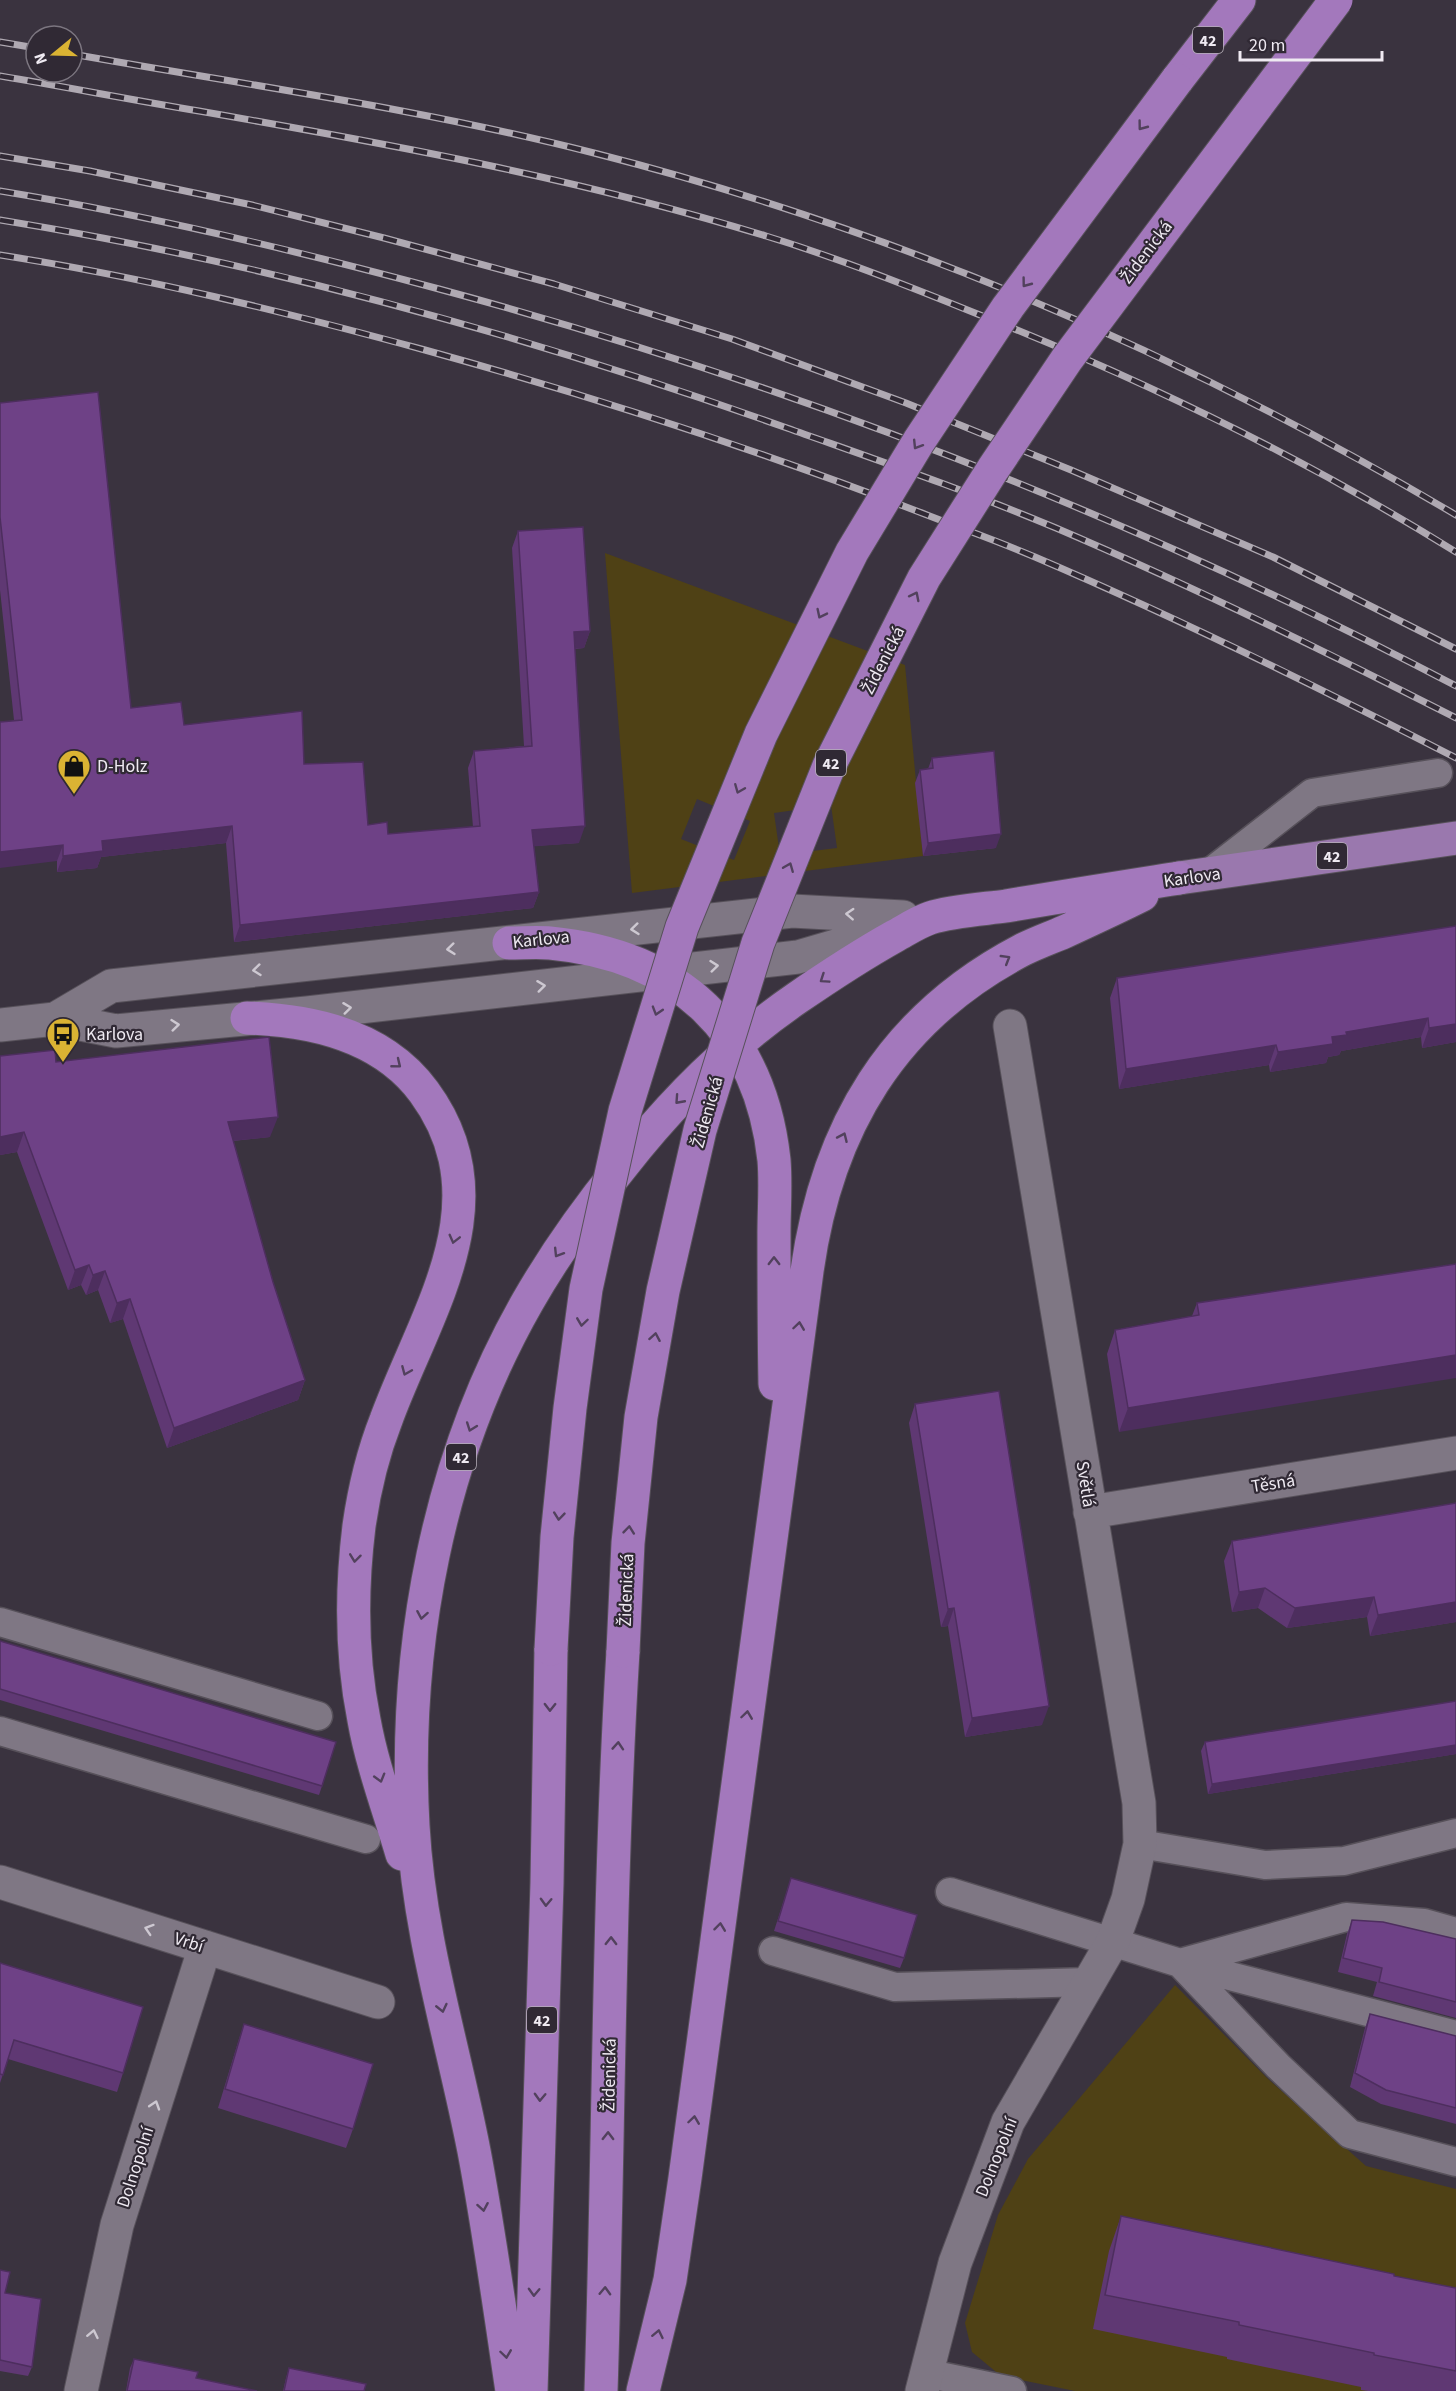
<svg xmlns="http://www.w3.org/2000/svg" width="1456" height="2391" viewBox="0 0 1456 2391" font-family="'Source Sans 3',sans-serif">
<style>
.green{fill:#4f4115;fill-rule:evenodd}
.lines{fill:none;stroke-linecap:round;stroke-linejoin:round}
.service-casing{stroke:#57515a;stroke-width:31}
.minor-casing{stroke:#57515a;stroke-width:35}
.secondary-casing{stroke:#57515a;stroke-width:35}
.primary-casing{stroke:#57515a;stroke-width:35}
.trunk-casing{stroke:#57515a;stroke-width:35}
.service{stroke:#7f7784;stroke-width:28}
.minor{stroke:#7f7784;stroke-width:33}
.secondary{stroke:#7f7784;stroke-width:33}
.primary{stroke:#9a78ae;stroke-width:33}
.trunk{stroke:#a378bc;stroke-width:33}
.rail-casing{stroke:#afa9b2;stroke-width:7}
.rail{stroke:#302934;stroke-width:4.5;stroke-dasharray:14;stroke-linecap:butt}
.trunk-bridge-casing{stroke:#57515a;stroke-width:35;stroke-linecap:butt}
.trunk-bridge{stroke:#a378bc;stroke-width:33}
.wall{fill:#5f3873}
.shaded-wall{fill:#4d2e5e}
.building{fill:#6e4186;stroke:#4d2e5e;stroke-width:1.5}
.oneway{stroke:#52415d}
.oneway2{stroke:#cdc8d1}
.labels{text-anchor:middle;stroke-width:4.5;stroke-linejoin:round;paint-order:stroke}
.shield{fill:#302934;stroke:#b6b0b9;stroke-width:1.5}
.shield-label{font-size:16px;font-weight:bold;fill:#efeaf2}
.street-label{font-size:18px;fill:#efeaf2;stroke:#302934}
.poi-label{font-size:18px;fill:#efeaf2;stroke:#302934;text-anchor:start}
</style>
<rect width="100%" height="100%" fill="#3a333f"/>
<path class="green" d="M 605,553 L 905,665 L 923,856 L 632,893 ZM 697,799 L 750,821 L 734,860 L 681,839 ZM 831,805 L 837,848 L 780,855 L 774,813 Z
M 1175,1985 L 1267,2078 L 1366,2166 L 1456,2189 L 1456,2391 L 1075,2391 L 1001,2376 L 972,2352 L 965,2323 L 998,2215 L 1028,2159 Z"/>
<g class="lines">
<defs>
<path id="service" d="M 1208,874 L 1312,793 L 1438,773
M 0,1622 L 318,1716
M 0,1731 L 366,1839
M 1140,1844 L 1265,1865 L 1344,1861 L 1456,1833
M 950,1892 L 1180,1963 L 1278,2066 L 1350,2134 L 1456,2162
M 1456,1932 L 1424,1923 L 1346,1917 L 1180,1963 L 1456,2035
M 773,1951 L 895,1987 L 1089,1982
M 925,2373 L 1012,2391"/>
<path id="minor" d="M 1090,1512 L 1456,1453
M 0,1882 L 378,2002
M 81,2391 L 117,2225 L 205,1947
M 922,2391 L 955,2263 L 1008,2122 L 1113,1941 L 1128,1899 L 1140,1844 L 1139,1803 L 1010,1026"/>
<path id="secondary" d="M 55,1019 L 111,986 L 792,911 L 903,917
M 0,1025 L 55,1019 L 116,1031 L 307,1013 L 798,957 L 900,927"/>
<path id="primary" d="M 1179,878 L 1456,838"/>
<path id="trunk" d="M 1177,80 L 1239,0
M 509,943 C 523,943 537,942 550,943 C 678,955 760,1031 774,1160 C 776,1184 774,1209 774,1233 C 774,1283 774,1334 775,1384
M 247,1018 C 313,1020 383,1036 424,1092 C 505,1202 425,1313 386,1420 C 373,1453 364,1491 359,1526 C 351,1591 351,1655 364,1720 C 372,1765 389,1810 402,1854
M 512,2391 C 500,2311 489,2230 474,2151 C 453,2043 419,1937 413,1826 C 403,1647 438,1458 528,1301 C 555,1254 587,1209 622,1166 C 672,1102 730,1044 797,998 C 829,976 861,955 895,936 C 906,930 918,922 930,918 C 951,911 984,909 1006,906 C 1064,896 1122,887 1179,878
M 531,2391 L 547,1883 L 551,1649
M 601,2391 C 609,2144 608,1897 623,1651
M 643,2391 L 670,2280 L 685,2178 L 807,1271 C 827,1128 892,1018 1022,950 C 1036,943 1050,938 1064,932 C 1090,920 1116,908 1142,895"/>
</defs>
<use href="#service" class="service-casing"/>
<use href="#minor" class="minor-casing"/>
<use href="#secondary" class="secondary-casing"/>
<use href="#primary" class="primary-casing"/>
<use href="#trunk" class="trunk-casing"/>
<use href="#service" class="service"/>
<use href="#minor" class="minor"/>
<use href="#secondary" class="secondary"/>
<use href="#primary" class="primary"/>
<use href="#trunk" class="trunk"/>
<defs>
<path id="rail" d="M 0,42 L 36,48
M 72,54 C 247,85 422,109 594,153 C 897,230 1187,356 1456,515
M 0,76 C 66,87 132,100 199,111 C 390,144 580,179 766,236 C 835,257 903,284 970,311 C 1137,377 1303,457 1456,552
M 0,156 L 90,171 L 252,205 L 384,238 L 554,284 L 732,339 L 906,403 L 1071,470 L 1273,557 L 1456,649
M 0,191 C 148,215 294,250 439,289 C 792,384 1132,516 1456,686
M 0,220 C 268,263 531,337 787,428 C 877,460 968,491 1056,528 C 1192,586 1325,651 1456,718
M 0,255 C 143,277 285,312 425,350 C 595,397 762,451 927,515 C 963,529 1000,542 1035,557 C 1178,618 1318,687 1456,758"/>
</defs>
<use href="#rail" class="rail-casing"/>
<use href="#rail" class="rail"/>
<defs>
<path id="trunk-bridge" d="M 551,1649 L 557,1537 L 570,1408 L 586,1289 L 625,1111 L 682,927 L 761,734 L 852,552 L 919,441 L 1008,307 L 1177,80
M 623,1651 L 628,1543 L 641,1417 L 663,1291 L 700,1130 L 758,943 L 829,766 L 924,578 L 993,469 L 1067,359 L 1336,0"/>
</defs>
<use href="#trunk-bridge" class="trunk-bridge-casing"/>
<use href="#trunk-bridge" class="trunk-bridge"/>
</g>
<path class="wall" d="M 0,403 L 131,708 L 304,764 L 368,825 L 388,834 L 473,827 L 468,768 L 474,751 L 524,746 L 512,548 L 518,531 L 590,631 L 584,648 L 575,649 L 579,843 L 534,846 L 539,892 L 533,908 L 234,942 L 226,843 L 101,857 L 97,868 L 57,872 L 57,861 L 14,720 L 0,590 Z
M 932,758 L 996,848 L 923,856 L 915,783 L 920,770 L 928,769 Z
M 1456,926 L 1456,1042 L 1422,1048 L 1421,1037 L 1341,1051 L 1339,1055 L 1328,1057 L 1326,1063 L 1270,1072 L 1269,1065 L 1119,1089 L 1110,998 L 1117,978 Z
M 0,1056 L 56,1062 L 270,1137 L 233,1141 L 273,1282 L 305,1380 L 298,1400 L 167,1448 L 123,1319 L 110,1323 L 98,1290 L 86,1295 L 81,1285 L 68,1290 L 17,1152 L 0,1155 Z
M 1456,1264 L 1119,1432 L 1107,1354 L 1115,1330 L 1192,1316 L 1197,1303 Z
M 915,1404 L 1042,1725 L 965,1737 L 948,1626 L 941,1627 L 909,1423 Z
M 1456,1503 L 1456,1622 L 1370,1636 L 1367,1617 L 1287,1628 L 1258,1608 L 1232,1612 L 1224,1561 L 1232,1541 Z
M 0,1641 L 322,1786 L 319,1795 L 0,1700 Z
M 1456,1701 L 1456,1754 L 1208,1794 L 1201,1751 L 1205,1742 Z
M 791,1878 L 904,1958 L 900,1968 L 774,1931 Z
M 1352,1920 L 1456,1939 L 1456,2018 L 1373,1996 L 1377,1982 L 1338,1972 L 1347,1934 Z
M 0,1963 L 123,2073 L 117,2092 L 8,2059 L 0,2083 Z
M 1370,2014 L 1456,2036 L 1456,2124 L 1381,2104 L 1350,2087 L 1365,2028 Z
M 244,2024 L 353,2129 L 346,2148 L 218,2108 L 238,2042 Z
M 1121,2216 L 1394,2276 L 1456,2288 L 1456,2391 L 1368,2391 L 1361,2390 L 1361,2387 L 1227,2359 L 1227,2357 L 1093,2329 L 1109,2251 Z
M 0,2270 L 5,2293 L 32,2367 L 28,2376 L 0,2371 Z
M 134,2359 L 196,2378 L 257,2391 L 126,2391 L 130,2368 Z
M 289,2368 L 364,2391 L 283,2391 L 286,2378 Z"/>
<path class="shaded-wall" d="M 590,631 L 584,648 L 568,649 L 574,632 Z
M 232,826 L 226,843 L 101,857 L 97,868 L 57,872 L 63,856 L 102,841 Z
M 585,826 L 579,843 L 526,847 L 532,830 Z
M 1001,834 L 996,848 L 923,856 L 928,843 Z
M 63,845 L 57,861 L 0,868 L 0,852 Z
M 539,892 L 533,908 L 234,942 L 240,925 Z
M 1428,1018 L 1421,1037 L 1341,1051 L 1339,1055 L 1328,1057 L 1326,1063 L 1270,1072 L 1278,1052 L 1332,1037 L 1346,1032 Z
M 1456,1024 L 1456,1042 L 1422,1048 L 1429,1028 Z
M 1276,1045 L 1269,1065 L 1119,1089 L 1126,1069 Z
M 278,1117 L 270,1137 L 221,1142 L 228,1122 Z
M 24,1132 L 17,1152 L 0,1155 L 0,1137 Z
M 89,1265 L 81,1285 L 68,1290 L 75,1270 Z
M 105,1271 L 98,1290 L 86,1295 L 93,1275 Z
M 130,1299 L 123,1319 L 110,1323 L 117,1303 Z
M 1456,1355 L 1456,1378 L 1119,1432 L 1128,1408 Z
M 305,1380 L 298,1400 L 167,1448 L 174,1428 Z
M 1265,1588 L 1258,1608 L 1232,1612 L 1239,1592 Z
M 1374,1597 L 1367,1617 L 1287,1628 L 1295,1608 Z
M 1456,1602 L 1456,1622 L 1370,1636 L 1378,1615 Z
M 954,1608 L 948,1626 L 941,1627 L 948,1609 Z
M 1049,1706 L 1042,1725 L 965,1737 L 972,1718 Z
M 1456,1745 L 1456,1754 L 1208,1794 L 1212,1784 Z"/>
<path class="building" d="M 98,392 L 131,708 L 181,702 L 184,725 L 302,711 L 304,764 L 363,762 L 368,825 L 387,822 L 388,834 L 480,826 L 474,751 L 532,746 L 518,531 L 583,527 L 590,631 L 574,632 L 585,826 L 532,830 L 539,892 L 240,925 L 232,826 L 102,841 L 103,851 L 63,856 L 63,845 L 0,852 L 0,722 L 22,720 L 0,517 L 0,403 Z
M 994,751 L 1001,834 L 928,843 L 920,770 L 933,768 L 932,758 Z
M 1456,926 L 1456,1024 L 1429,1028 L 1428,1018 L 1346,1032 L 1347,1035 L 1332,1037 L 1333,1044 L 1278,1052 L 1276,1045 L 1126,1069 L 1117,978 Z
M 269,1037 L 278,1117 L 228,1122 L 273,1282 L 305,1380 L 174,1428 L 130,1299 L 117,1303 L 105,1271 L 93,1275 L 89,1265 L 75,1270 L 24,1132 L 0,1137 L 0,1056 L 55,1050 L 56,1062 Z
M 1456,1264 L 1456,1355 L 1128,1408 L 1115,1330 L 1199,1315 L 1197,1303 Z
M 999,1391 L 1049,1706 L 972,1718 L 954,1608 L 948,1609 L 915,1404 Z
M 1456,1503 L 1456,1602 L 1378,1615 L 1374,1597 L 1295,1608 L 1265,1588 L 1239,1592 L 1232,1541 Z
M 0,1641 L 336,1742 L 322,1786 L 0,1689 Z
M 1456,1701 L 1456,1745 L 1212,1784 L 1205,1742 Z
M 791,1878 L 917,1915 L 904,1958 L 778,1921 Z
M 1352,1920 L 1383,1922 L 1456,1939 L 1456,2002 L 1379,1982 L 1382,1968 L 1343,1958 Z
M 0,1963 L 143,2007 L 123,2073 L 14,2040 L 3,2075 L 0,2074 Z
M 1370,2014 L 1456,2036 L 1456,2108 L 1386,2090 L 1355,2073 Z
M 244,2024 L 373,2064 L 353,2129 L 225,2089 Z
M 1121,2216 L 1394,2274 L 1394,2276 L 1456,2288 L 1456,2371 L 1374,2355 L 1374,2353 L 1239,2325 L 1239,2322 L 1105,2295 Z
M 0,2270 L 10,2272 L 5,2293 L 41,2299 L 32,2367 L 0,2360 Z
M 134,2359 L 198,2372 L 196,2378 L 257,2391 L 127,2391 Z
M 289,2368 L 366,2384 L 364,2391 L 284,2391 Z"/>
<defs><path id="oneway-chevron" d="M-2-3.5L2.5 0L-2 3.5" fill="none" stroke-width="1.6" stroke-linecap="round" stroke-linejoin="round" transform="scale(1.5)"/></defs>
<g class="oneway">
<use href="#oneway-chevron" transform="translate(1142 126) rotate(127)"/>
<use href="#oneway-chevron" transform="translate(1026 283) rotate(127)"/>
<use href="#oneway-chevron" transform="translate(917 445) rotate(122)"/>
<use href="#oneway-chevron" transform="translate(915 596) rotate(-63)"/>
<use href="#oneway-chevron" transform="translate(821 614) rotate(116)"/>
<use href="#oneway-chevron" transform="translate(739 789) rotate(112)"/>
<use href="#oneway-chevron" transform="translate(789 867) rotate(-68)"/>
<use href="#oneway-chevron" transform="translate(1006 959) rotate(-31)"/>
<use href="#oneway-chevron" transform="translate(824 979) rotate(146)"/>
<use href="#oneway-chevron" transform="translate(657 1011) rotate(107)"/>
<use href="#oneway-chevron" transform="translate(397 1064) rotate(39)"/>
<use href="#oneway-chevron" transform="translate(679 1100) rotate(132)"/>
<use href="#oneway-chevron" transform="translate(843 1137) rotate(-66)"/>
<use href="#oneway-chevron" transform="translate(454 1239) rotate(104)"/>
<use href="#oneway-chevron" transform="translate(558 1253) rotate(122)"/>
<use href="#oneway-chevron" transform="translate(774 1261) rotate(-90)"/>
<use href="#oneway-chevron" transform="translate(582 1322) rotate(98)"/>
<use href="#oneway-chevron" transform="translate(799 1326) rotate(-82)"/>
<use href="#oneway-chevron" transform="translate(655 1337) rotate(-80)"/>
<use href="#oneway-chevron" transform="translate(406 1371) rotate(113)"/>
<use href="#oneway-chevron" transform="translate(471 1427) rotate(110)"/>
<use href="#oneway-chevron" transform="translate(559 1516) rotate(96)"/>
<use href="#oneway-chevron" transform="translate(629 1530) rotate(-84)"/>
<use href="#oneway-chevron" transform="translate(355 1558) rotate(97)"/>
<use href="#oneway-chevron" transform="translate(422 1615) rotate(100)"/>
<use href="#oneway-chevron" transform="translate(550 1707) rotate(91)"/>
<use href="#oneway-chevron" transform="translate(747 1715) rotate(-82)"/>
<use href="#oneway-chevron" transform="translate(618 1746) rotate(-86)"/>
<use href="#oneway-chevron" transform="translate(380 1778) rotate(74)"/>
<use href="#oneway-chevron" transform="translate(546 1902) rotate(92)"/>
<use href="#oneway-chevron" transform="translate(720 1927) rotate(-83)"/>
<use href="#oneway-chevron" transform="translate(611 1941) rotate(-89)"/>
<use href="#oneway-chevron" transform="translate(442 2008) rotate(77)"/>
<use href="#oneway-chevron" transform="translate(540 2097) rotate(92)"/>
<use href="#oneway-chevron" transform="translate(694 2120) rotate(-82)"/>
<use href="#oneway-chevron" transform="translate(608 2136) rotate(-89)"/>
<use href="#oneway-chevron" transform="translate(483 2207) rotate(80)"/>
<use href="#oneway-chevron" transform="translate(605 2291) rotate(-88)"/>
<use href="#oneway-chevron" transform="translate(534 2292) rotate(92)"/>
<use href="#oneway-chevron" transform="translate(658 2334) rotate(-78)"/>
<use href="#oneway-chevron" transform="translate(506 2354) rotate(82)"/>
</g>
<g class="oneway2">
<use href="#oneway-chevron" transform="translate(850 914) rotate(-177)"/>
<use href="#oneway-chevron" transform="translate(635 929) rotate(174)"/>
<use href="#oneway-chevron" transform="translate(451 949) rotate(174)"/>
<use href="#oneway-chevron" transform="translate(714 966) rotate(-6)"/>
<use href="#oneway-chevron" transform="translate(257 970) rotate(174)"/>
<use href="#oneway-chevron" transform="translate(541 986) rotate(-7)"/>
<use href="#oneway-chevron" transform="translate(347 1008) rotate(-7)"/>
<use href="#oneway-chevron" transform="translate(175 1025) rotate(-6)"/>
<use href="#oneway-chevron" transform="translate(149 1929) rotate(-162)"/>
<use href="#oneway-chevron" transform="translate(155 2105) rotate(-72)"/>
<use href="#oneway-chevron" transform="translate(93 2334) rotate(-78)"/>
</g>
<defs>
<symbol id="shop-pin" viewBox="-11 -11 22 30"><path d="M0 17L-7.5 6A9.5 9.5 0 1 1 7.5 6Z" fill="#dab333" stroke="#302934"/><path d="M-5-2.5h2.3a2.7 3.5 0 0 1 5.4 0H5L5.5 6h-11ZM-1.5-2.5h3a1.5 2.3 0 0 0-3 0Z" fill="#111"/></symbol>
<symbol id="bus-pin" viewBox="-11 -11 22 30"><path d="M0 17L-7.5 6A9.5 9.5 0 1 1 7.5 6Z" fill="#dab333" stroke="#302934"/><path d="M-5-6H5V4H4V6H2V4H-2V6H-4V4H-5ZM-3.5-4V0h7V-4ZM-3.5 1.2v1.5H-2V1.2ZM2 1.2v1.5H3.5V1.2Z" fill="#111"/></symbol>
</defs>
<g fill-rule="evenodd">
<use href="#shop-pin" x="55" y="747" width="38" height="52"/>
<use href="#bus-pin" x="44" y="1015" width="38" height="52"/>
</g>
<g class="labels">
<g class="shield">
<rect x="1193" y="27" width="30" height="26" rx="4.5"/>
<rect x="816" y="750" width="30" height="26" rx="4.5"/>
<rect x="1317" y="843" width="30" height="26" rx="4.5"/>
<rect x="446" y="1444" width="30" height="26" rx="4.5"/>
<rect x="527" y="2007" width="30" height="26" rx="4.5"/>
</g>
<g class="shield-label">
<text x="1208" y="46">42</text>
<text x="831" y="769">42</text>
<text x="1332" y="862">42</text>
<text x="461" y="1463">42</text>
<text x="542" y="2026">42</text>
</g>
<g class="street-label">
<text transform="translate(1146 252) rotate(-53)" y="6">Židenická</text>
<text transform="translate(883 660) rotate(-63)" y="6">Židenická</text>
<text transform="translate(1192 877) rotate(-8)" y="6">Karlova</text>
<text transform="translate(541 939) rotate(-6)" y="6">Karlova</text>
<text transform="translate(707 1112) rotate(-74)" y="6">Židenická</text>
<text transform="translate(1273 1483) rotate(-9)" y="6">Těsná</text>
<text transform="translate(1086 1484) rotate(81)" y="6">Světlá</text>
<text transform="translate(626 1590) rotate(-88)" y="6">Židenická</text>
<text transform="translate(189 1942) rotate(18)" y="6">Vrbí</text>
<text transform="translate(609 2075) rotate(-89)" y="6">Židenická</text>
<text transform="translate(996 2157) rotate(-68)" y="6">Dolnopolní</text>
<text transform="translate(135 2167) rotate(-72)" y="6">Dolnopolní</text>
</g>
<g class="poi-label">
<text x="97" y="772">D-Holz</text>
<text x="86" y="1040">Karlova</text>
</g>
</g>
<g transform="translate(54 54) rotate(251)"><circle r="28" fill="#302934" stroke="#7c7680" stroke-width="1.5"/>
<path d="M0-4.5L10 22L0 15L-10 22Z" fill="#dab333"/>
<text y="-9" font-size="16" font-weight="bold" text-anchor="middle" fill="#efeaf2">N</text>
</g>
<path d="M1240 51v9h142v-9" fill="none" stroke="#efeaf2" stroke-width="3"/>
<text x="1249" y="51" font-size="18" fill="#efeaf2" stroke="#302934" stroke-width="4.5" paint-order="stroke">20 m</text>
</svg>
